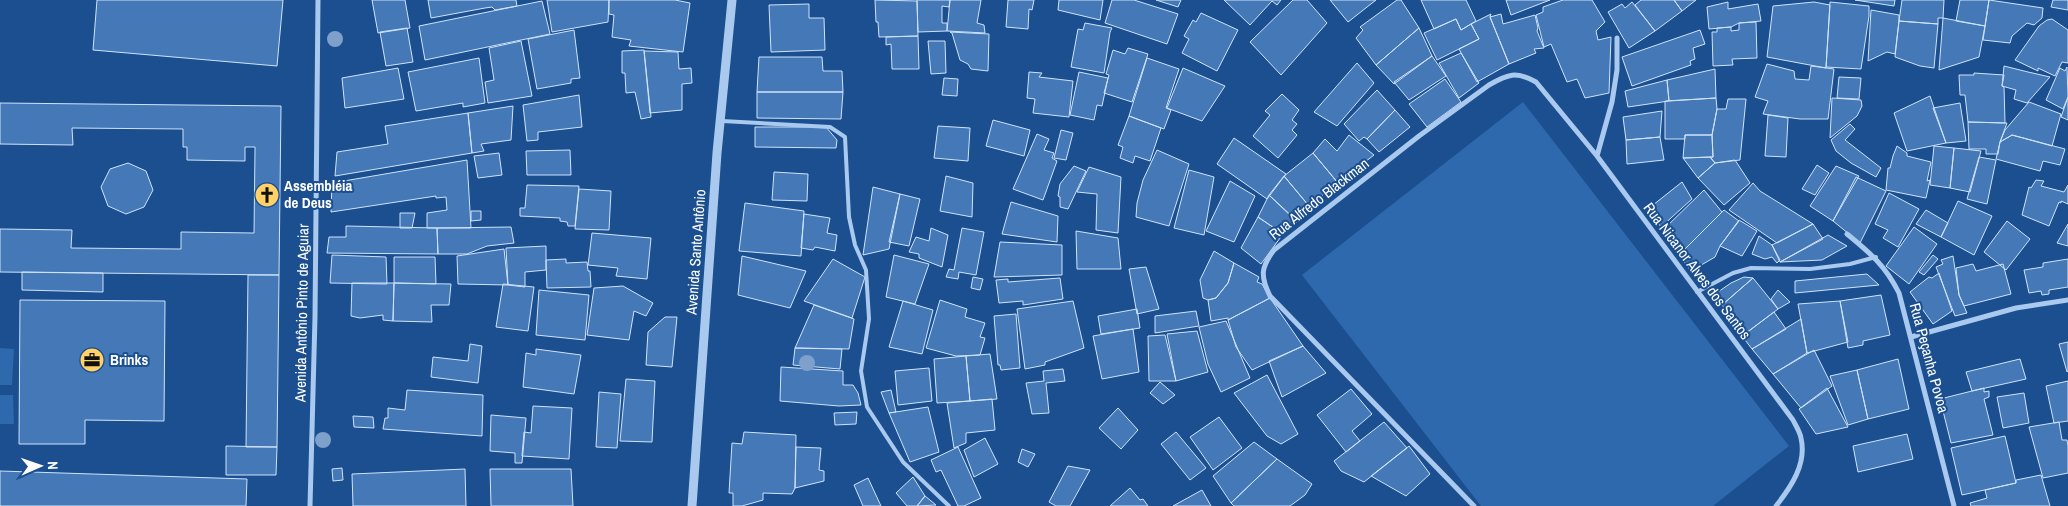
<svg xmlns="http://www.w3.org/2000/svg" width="2068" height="506" viewBox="0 0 2068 506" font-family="'Archivo Narrow',sans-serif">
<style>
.green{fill:#2e69ad}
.building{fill:#4478b7;stroke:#cfe3fa}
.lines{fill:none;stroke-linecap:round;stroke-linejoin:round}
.service{stroke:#a9c9ee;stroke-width:4}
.minor{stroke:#a9c9ee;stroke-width:5}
.tertiary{stroke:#a9c9ee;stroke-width:9}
.tree{fill:#7ea0ca}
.labels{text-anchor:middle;stroke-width:4;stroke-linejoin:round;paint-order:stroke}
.poi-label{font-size:15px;font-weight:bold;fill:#fff;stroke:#1b4f8f;text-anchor:start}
.street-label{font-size:15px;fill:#fff;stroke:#1b4f8f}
</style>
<rect width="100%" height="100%" fill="#1b4f8f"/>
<path class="green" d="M 1523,102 L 1789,446 L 1713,506 L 1481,506 L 1302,275 Z
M 0,348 L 14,349 L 12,385 L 0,385 Z
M 0,395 L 13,395 L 14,424 L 0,424 Z"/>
<path class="building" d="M 97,0 L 283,0 L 277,66 L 93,50 Z
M 372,0 L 405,0 L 410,28 L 378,33 Z
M 428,0 L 516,0 L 517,6 L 495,10 L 492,7 L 485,8 L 431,18 Z
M 547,0 L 609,0 L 608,22 L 552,32 Z
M 609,0 L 675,0 L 690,3 L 683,52 L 629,46 L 631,40 L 612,37 L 614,15 L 609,14 Z
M 875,0 L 917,1 L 918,36 L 879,37 L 878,22 L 876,22 Z
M 917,0 L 950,0 L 949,7 L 942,6 L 942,23 L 947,23 L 947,31 L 918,32 Z
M 950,0 L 981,0 L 977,23 L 984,25 L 985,33 L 947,31 Z
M 1008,0 L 1034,0 L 1032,10 L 1029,9 L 1028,29 L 1006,27 Z
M 1059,0 L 1103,0 L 1100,20 L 1058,10 Z
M 1112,0 L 1134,0 L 1178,14 L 1167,44 L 1105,23 Z
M 1156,0 L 1181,0 L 1178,7 Z
M 1224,0 L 1281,0 L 1277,5 L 1272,1 L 1250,25 Z
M 1293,0 L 1307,0 L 1327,23 L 1281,75 L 1250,42 Z
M 1330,0 L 1376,0 L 1348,22 Z
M 1397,0 L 1401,0 L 1419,28 L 1376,65 L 1356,38 L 1363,30 L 1360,27 Z
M 1421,0 L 1466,0 L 1476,21 L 1461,30 L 1456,19 L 1434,29 Z
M 1506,0 L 1550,0 L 1511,15 Z
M 1563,0 L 1592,0 L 1605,22 L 1596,31 L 1598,40 L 1611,37 L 1609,93 L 1585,98 L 1577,79 L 1567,82 L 1551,44 L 1544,47 L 1536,15 L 1543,12 L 1543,7 Z
M 1641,0 L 1674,0 L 1682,11 L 1655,31 L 1635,5 Z
M 1674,0 L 1696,0 L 1682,11 Z
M 1855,0 L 1895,0 L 1894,6 Z
M 1902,0 L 1944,0 L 1943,18 L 1938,18 L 1938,24 L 1899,21 Z
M 1960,0 L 1989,0 L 1985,26 L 1956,21 Z
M 1989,0 L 2043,8 L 2042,18 L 2034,25 L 2027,23 L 2012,36 L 2010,43 L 1983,40 Z
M 2053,0 L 2068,0 L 2068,10 L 2051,7 Z
M 542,1 L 550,34 L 425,60 L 419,26 Z
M 1632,2 L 1655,31 L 1629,48 L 1608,12 L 1622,4 L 1625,8 Z
M 1728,2 L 1728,9 L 1758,4 L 1761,21 L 1739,23 L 1731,27 L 1709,29 L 1707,7 Z
M 1814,2 L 1830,5 L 1826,68 L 1767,57 L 1773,6 Z
M 1830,2 L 1869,6 L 1869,16 L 1861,69 L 1826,67 Z
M 809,4 L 809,18 L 824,18 L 825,50 L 771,52 L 769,5 Z
M 1871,10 L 1899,15 L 1899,21 L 1895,54 L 1887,52 L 1868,61 Z
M 1201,13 L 1238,30 L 1217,71 L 1182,53 L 1189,39 L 1184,36 L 1193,20 L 1196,22 Z
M 1491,14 L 1490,17 L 1509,64 L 1477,82 L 1459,49 L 1479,39 L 1471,24 Z
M 1501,14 L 1503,24 L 1535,15 L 1538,28 L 1537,31 L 1544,48 L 1534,49 L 1536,53 L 1509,64 L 1490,17 Z
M 1943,18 L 1985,26 L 1979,57 L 1939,70 Z
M 1456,19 L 1461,30 L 1471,24 L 1479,39 L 1437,60 L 1424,33 Z
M 2052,19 L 2068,30 L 2068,63 L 2062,62 L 2055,76 L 2038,68 L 2038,71 L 2015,60 L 2039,26 L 2047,20 Z
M 1899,21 L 1938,24 L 1934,68 L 1920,66 L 1895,57 Z
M 1756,22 L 1757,58 L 1732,59 L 1733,65 L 1713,66 L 1712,32 L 1717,32 L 1717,28 L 1731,27 L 1731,31 L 1739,30 L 1739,23 Z
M 1085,23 L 1112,28 L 1110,32 L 1104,73 L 1071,67 L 1078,29 L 1083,30 Z
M 407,28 L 413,62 L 386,66 L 380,32 Z
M 1419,28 L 1432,56 L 1394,84 L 1376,65 Z
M 574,30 L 580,78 L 571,79 L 571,83 L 537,89 L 528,39 Z
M 1700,30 L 1705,44 L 1693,48 L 1695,59 L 1690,61 L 1691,65 L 1632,86 L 1622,57 Z
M 950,32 L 989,34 L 988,71 L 971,69 L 968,64 L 960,60 L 952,33 Z
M 918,36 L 919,69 L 892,69 L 891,44 L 886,45 L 886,37 Z
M 521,41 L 532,96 L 488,103 L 485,82 L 494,80 L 489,48 Z
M 928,41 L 945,41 L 946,73 L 931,74 Z
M 1128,48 L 1148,54 L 1132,102 L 1104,93 L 1109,75 L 1106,74 L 1113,50 L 1125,54 Z
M 644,50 L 651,117 L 641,119 L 635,92 L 626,93 L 625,73 L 622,73 L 622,51 Z
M 644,51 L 678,52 L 679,69 L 691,68 L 692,83 L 682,84 L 682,110 L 650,113 Z
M 1461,53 L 1479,83 L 1459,98 L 1439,63 Z
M 1432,56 L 1446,76 L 1409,100 L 1394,82 Z
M 759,57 L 822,57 L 823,71 L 842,71 L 843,92 L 757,92 Z
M 479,58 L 485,103 L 463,107 L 463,103 L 416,111 L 408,72 Z
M 1147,58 L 1179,69 L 1166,108 L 1171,110 L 1164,129 L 1129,116 Z
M 1357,63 L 1374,83 L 1337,126 L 1314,112 Z
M 1767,64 L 1794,71 L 1795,79 L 1809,80 L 1811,66 L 1834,69 L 1828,119 L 1800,119 L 1763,114 L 1768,101 L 1755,97 Z
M 2004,66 L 2028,72 L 2050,77 L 2027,103 L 2014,99 L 2016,90 L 2002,86 Z
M 2067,67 L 2068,97 L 2063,109 L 2046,100 L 2060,68 L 2065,71 Z
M 398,68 L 404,99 L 345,108 L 342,78 Z
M 1183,68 L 1225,86 L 1202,121 L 1167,108 Z
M 1715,69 L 1716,98 L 1669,101 L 1667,80 Z
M 1029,72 L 1042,73 L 1039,77 L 1073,81 L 1069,117 L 1033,113 L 1035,99 L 1027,98 Z
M 1079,72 L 1108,78 L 1102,106 L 1097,105 L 1094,120 L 1070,115 Z
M 1974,73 L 2004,75 L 2002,86 L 2004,87 L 2005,123 L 1968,122 L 1965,95 L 1960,95 L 1959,75 L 1974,75 Z
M 1839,77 L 1861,78 L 1859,99 L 1837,98 Z
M 944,78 L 958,79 L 957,96 L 942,95 Z
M 1445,79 L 1461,102 L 1427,127 L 1409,104 Z
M 1667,80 L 1669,101 L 1628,107 L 1625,91 Z
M 1377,90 L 1395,110 L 1367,139 L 1364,137 L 1359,141 L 1344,124 Z
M 757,92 L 843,92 L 841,119 L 757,118 Z
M 1282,94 L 1299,110 L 1292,120 L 1297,124 L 1292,130 L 1297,135 L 1278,158 L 1253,136 L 1270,115 L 1265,111 Z
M 579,95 L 582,127 L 538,132 L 538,140 L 527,141 L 523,105 Z
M 1930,96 L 1946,143 L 1907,151 L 1894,113 Z
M 2068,97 L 2068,120 L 2061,117 Z
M 1716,98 L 1717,109 L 1712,135 L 1685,135 L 1685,139 L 1665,139 L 1665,101 Z
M 1832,98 L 1861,100 L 1862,106 L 1857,116 L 1830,138 Z
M 1728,99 L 1746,99 L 1740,160 L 1715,163 L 1710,157 L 1713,157 L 1712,135 L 1717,109 L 1726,109 Z
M 2029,102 L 2061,114 L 2052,146 L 2012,135 L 2000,142 L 2005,130 Z
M 0,103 L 281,106 L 279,275 L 0,272 L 0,229 L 72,230 L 71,248 L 181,249 L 181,232 L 254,233 L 255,149 L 255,147 L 245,147 L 245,161 L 187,160 L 187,147 L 183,147 L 183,129 L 72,128 L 73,145 L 0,144 Z
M 1960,103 L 1966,141 L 1946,143 L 1933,108 Z
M 513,106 L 511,140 L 481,144 L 484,151 L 472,153 L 468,113 Z
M 1395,110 L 1410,127 L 1379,152 L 1367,139 Z
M 1662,111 L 1660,137 L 1626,140 L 1623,117 Z
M 468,113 L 472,153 L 335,176 L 337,152 L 388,144 L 385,126 Z
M 1768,115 L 1788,118 L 1786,157 L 1765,156 Z
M 1129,116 L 1161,128 L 1150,161 L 1135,156 L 1133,163 L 1120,158 L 1123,147 L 1118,145 Z
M 993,120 L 1030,130 L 1024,156 L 986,146 Z
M 1968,122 L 2007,123 L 2000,142 L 1998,154 L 1986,154 L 1986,149 L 1969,149 Z
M 1850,124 L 1855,129 L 1845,140 L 1881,168 L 1876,177 L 1851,163 L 1836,151 L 1831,140 Z
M 938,126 L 970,128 L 968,161 L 934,158 Z
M 755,127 L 826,127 L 837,140 L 836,148 L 755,147 Z
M 1061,130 L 1073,133 L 1066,160 L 1054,158 Z
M 1037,134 L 1049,139 L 1044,150 L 1054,153 L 1052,158 L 1057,161 L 1043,200 L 1013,189 Z
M 1349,135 L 1374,155 L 1338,183 L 1313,153 L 1325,139 L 1337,151 Z
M 1685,135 L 1712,135 L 1713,157 L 1683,158 Z
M 2012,135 L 2065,149 L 2060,165 L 2043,161 L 2040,171 L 1996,159 L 2000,142 Z
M 1660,137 L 1664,160 L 1627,164 L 1626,140 Z
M 1234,138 L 1286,174 L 1267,199 L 1217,164 Z
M 1897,146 L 1907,153 L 1907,156 L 1931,162 L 1927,181 L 1930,180 L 1926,198 L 1886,190 L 1888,168 L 1890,168 L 1893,156 Z
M 1934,146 L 1954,148 L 1950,188 L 1930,185 Z
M 1954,148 L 1981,151 L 1970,192 L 1950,188 Z
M 570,150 L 571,175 L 527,175 L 526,151 Z
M 1157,150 L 1189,164 L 1169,226 L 1136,217 L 1137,203 L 1143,180 Z
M 499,153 L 502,175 L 478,178 L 474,156 Z
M 1313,153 L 1338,183 L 1309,206 L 1284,176 Z
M 1710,157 L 1715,163 L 1698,178 L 1683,158 Z
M 1979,157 L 1996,160 L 1987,204 L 1967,199 Z
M 467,160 L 471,228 L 427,228 L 427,213 L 447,210 L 446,197 L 436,198 L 436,196 L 331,212 L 332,183 Z
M 1735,160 L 1750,183 L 1724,205 L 1698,178 L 1715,163 Z
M 128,163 L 146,171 L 153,190 L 144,207 L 126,214 L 108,206 L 101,187 L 110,169 Z
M 1817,165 L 1829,173 L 1815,195 L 1802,189 Z
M 1074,166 L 1086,171 L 1068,209 L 1060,207 L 1060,197 L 1058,196 L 1060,184 Z
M 1836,166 L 1859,176 L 1833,221 L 1810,206 Z
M 1089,167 L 1121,177 L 1118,233 L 1096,230 L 1097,194 L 1077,192 Z
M 1189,170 L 1214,177 L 1204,235 L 1174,228 Z
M 774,172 L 808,174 L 807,201 L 772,200 Z
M 946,176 L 973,183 L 972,217 L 940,211 Z
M 1284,176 L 1309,206 L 1295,219 L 1269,195 Z
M 1856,177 L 1886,191 L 1860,243 L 1833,221 Z
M 2036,180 L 2044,181 L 2041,186 L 2064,192 L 2068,185 L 2068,204 L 2061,201 L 2061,203 L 2059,202 L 2049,226 L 2022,215 L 2029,187 L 2031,188 Z
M 1230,181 L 1255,196 L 1234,242 L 1206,231 Z
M 1682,182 L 1692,199 L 1661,227 L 1648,209 Z
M 1753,183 L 1760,191 L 1813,224 L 1777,243 L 1729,210 Z
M 527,185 L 579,186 L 575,226 L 568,226 L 567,222 L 560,221 L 560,218 L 520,216 L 520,208 L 525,208 Z
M 873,187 L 900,194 L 889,249 L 863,255 Z
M 579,189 L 611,191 L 609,230 L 575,229 Z
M 1704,190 L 1722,212 L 1681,253 L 1663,230 Z
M 1889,193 L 1919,209 L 1898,247 L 1883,238 L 1888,230 L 1875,224 Z
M 900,194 L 920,199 L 909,246 L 889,242 Z
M 1269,195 L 1297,222 L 1283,234 L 1258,217 Z
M 1958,201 L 1992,216 L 1974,255 L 1941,237 Z
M 1011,202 L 1058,216 L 1057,242 L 1002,234 Z
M 745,203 L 804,211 L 801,256 L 739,251 Z
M 1724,210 L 1739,221 L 1720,246 L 1715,257 L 1691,271 L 1679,255 Z
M 1926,210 L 1948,223 L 1941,237 L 1916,224 Z
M 471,211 L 481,211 L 481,220 L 471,221 Z
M 400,213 L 415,213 L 412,228 L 400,228 Z
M 804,214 L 830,218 L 827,233 L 837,235 L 835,251 L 815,247 L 813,250 L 801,248 Z
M 1258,217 L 1283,234 L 1261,264 L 1241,248 Z
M 1739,220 L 1757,231 L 1742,256 L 1720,246 Z
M 2007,221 L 2030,239 L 2006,270 L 1984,252 Z
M 1813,224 L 1823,239 L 1780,262 L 1772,245 Z
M 2068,224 L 2068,246 L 2057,243 Z
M 346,226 L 437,228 L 438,254 L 327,253 L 329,237 L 346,237 Z
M 511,227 L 514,243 L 487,246 L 467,254 L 438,254 L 437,228 Z
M 1914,227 L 1937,244 L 1909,284 L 1886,266 Z
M 931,228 L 948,235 L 942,267 L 919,258 L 919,254 L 909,252 L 916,237 L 929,241 Z
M 962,228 L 984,232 L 976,275 L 959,272 L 958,279 L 946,277 L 949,269 L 954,270 Z
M 1076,231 L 1118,238 L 1121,269 L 1077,269 Z
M 592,233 L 651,238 L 647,279 L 616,276 L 618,268 L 588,265 Z
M 1828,235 L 1847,246 L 1822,260 L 1780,262 Z
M 1759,236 L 1772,245 L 1780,260 L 1777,263 L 1772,257 L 1765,259 L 1752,254 Z
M 1000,242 L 1062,245 L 1062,275 L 994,277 Z
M 546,246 L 546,270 L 525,272 L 525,287 L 508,285 L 506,248 Z
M 504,249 L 508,285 L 458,284 L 457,256 Z
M 1214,251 L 1234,263 L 1228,283 L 1216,298 L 1208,300 L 1203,298 L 1200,280 Z
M 332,255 L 386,257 L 387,284 L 330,283 Z
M 894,255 L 929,264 L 915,304 L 886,297 Z
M 1933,255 L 1938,259 L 1924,275 L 1919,272 Z
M 742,256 L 806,271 L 790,308 L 738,295 Z
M 1953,256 L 1959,295 L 1967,313 L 1955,316 L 1936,267 L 1943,264 L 1941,260 Z
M 394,257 L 435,257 L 436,284 L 394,283 Z
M 566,259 L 566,263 L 587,262 L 588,271 L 590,271 L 591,287 L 547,288 L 546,260 Z
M 833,259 L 865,277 L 852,318 L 804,301 Z
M 2068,259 L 2068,287 L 2049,290 L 2049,294 L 2042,295 L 2041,291 L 2029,293 L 2024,270 L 2043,267 L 2043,263 Z
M 1234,263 L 1259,277 L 1257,282 L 1262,284 L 1270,298 L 1228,320 L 1228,318 L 1211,321 L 1208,300 L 1216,298 L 1228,283 Z
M 1973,264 L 1976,271 L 2003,264 L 2011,294 L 1964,306 L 1959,295 L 1956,268 Z
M 1146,267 L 1159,309 L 1137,314 L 1129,269 Z
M 22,272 L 103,273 L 103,292 L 22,290 Z
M 1939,273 L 1952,311 L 1933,324 L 1910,292 L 1929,277 L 1932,278 Z
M 1867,274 L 1879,285 L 1795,293 L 1795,281 Z
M 248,275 L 279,275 L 277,447 L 246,447 Z
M 973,277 L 983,279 L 980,290 L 971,288 Z
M 1744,277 L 1753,278 L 1722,305 L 1715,294 L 1731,283 Z
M 1060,278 L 1063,299 L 1023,305 L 1023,301 L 999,303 L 996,280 L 1008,279 L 1008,282 Z
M 1753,278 L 1778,309 L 1745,334 L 1722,305 Z
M 352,283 L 394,283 L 393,321 L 383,320 L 383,315 L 360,318 L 351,316 Z
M 394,283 L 451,284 L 449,305 L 431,305 L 432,322 L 393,321 Z
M 503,284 L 534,287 L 528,331 L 496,327 Z
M 623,286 L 653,303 L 646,316 L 634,311 L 629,340 L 587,335 L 594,288 Z
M 539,290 L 589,295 L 585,340 L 536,335 Z
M 1778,290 L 1790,302 L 1778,309 L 1771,299 Z
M 1881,295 L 1890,335 L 1863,341 L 1863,345 L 1848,348 L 1840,301 Z
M 1270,298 L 1303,346 L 1252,370 L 1236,347 L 1228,320 Z
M 20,300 L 165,301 L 164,421 L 85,420 L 85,444 L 19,444 Z
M 940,300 L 967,309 L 965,317 L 985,323 L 980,337 L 985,338 L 980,355 L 956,356 L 926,348 Z
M 903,301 L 933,310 L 922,354 L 889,347 Z
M 1073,301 L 1084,348 L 1045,362 L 1045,365 L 1025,369 L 1017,309 Z
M 1840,301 L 1848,342 L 1807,353 L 1798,304 Z
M 814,305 L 854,319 L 849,349 L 795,348 Z
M 1137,309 L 1140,328 L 1101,334 L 1098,316 Z
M 1196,311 L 1199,326 L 1155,333 L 1155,316 Z
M 1774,312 L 1786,329 L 1752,349 L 1742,336 Z
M 1016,314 L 1020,368 L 1001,370 L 1000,365 L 998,365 L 994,316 Z
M 665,317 L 677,317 L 672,367 L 646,365 L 648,332 Z
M 1801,319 L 1807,353 L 1773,374 L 1752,349 Z
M 1226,321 L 1250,378 L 1221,392 L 1208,364 L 1199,327 Z
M 1133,329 L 1139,372 L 1102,379 L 1093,336 Z
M 1197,331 L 1208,372 L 1176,381 L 1167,334 Z
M 1165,335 L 1176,381 L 1149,381 L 1148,336 Z
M 2068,342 L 2068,371 L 2067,372 L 2059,344 Z
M 470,344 L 482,346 L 478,383 L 431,377 L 433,357 L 468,361 Z
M 1303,346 L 1326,373 L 1282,397 L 1269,361 Z
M 795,348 L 842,349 L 840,369 L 793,365 Z
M 536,349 L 581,355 L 574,394 L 523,387 L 526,353 L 536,355 Z
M 1814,350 L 1832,386 L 1801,408 L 1773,374 Z
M 990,354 L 997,399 L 970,401 L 966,356 Z
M 966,356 L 970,401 L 937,403 L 934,359 Z
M 1898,359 L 1909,409 L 1868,419 L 1857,370 Z
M 2020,359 L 2026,379 L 1972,391 L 1966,372 Z
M 781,367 L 843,371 L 843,385 L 853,385 L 858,393 L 861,405 L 839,406 L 780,401 Z
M 929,368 L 932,401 L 898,405 L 895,371 Z
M 1063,369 L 1065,381 L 1046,383 L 1049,413 L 1032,414 L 1026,383 L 1044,381 L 1043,371 Z
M 1857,370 L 1868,419 L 1848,425 L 1830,376 Z
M 1267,375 L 1298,434 L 1281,444 L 1267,436 L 1234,393 Z
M 626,379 L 655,381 L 652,442 L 620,441 Z
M 2068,381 L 2068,421 L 2054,423 L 2046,386 Z
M 1160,382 L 1175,395 L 1163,404 L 1150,393 Z
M 1827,388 L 1848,427 L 1816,434 L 1799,409 Z
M 1984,388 L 1984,392 L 1989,391 L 1989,397 L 1984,399 L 1993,435 L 1951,443 L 1940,399 Z
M 1351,389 L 1372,414 L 1352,431 L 1360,441 L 1346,452 L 1317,415 Z
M 407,390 L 483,395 L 482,436 L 383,429 L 385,418 L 388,418 L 388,408 L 405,410 Z
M 891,390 L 896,412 L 889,413 L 881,392 Z
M 599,392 L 621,394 L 617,448 L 596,447 Z
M 2024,393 L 2029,423 L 2003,428 L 1997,397 Z
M 992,399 L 995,430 L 966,433 L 966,443 L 954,448 L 947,403 Z
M 533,406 L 572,408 L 569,459 L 522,456 L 524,432 L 531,433 Z
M 928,407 L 939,452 L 910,462 L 889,413 Z
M 1118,408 L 1138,430 L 1121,449 L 1099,428 Z
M 857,412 L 856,424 L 835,425 L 834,413 Z
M 491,415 L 526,418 L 522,463 L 515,463 L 515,453 L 490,451 Z
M 353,416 L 373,417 L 374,428 L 354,427 Z
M 1219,417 L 1242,448 L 1213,470 L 1190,437 Z
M 1384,422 L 1407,448 L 1364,482 L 1341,471 L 1334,461 Z
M 2059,422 L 2062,440 L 2067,440 L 2068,446 L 2068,473 L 2043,478 L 2029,427 Z
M 744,432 L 796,435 L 795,488 L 792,494 L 763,493 L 763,500 L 742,506 L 733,506 L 733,493 L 729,493 L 732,443 L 742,444 Z
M 1176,432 L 1206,468 L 1190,480 L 1161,444 Z
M 1907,434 L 1913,459 L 1858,472 L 1853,446 Z
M 2005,436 L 2016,483 L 1962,495 L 1951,448 Z
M 985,438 L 998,464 L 974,477 L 964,450 Z
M 1254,442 L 1277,459 L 1231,503 L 1213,476 Z
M 226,446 L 277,447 L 276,475 L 226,475 Z
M 1409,446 L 1430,474 L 1406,496 L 1371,476 Z
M 796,447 L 821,448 L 819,470 L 824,471 L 824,481 L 795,488 Z
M 958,447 L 981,498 L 964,506 L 958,506 L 941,470 L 936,472 L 931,460 Z
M 1022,449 L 1035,454 L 1028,467 L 1018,462 Z
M 1277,459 L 1312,484 L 1305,495 L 1290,506 L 1234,506 L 1231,503 Z
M 1068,466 L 1090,470 L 1070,506 L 1056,506 L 1049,502 Z
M 342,468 L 343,480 L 333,481 L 332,469 Z
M 465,469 L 466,506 L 353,506 L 352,474 Z
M 490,469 L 571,469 L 573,506 L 491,506 Z
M 0,471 L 247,479 L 246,506 L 0,506 Z
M 2041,475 L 2050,506 L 1971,506 L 1970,503 L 1987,498 L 1985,490 L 2016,483 L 2016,480 Z
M 913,477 L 925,496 L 917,506 L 907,506 L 896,493 Z
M 868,478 L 881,506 L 863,506 L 854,485 Z
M 1130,488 L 1140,500 L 1143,499 L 1148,506 L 1110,506 Z
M 1202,490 L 1211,506 L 1173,506 Z
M 925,496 L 936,505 L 917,506 Z"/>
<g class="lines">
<path class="service" d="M 722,121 L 830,127 L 845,137 L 849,217 L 855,245 L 866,270 L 869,319 L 861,371 L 867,407 L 903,462 L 949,506
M 1697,292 L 1733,273 L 1751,268 L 1810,269 L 1850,264 L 1876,257"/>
<path class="minor" d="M 1597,156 L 1612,102 L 1617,70 L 1617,38
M 1847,234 C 1870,253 1885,265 1899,293 L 1954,506
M 1911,337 L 2016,308 L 2068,300
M 310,506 L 315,317 L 318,0
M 1474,506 L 1270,296 C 1260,276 1261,267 1274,250 L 1419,136 L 1489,85 C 1508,74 1516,71 1536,82 L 1597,156 L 1793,420 C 1796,426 1800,432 1801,438 C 1807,464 1791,487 1776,506"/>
<path class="tertiary" d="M 692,506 L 717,153 L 732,0"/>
</g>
<g class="tree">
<circle cx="335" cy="39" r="8"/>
<circle cx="807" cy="363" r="8"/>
<circle cx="323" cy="440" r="8"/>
</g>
<defs>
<symbol id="church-disc" viewBox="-11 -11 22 22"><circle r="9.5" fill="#ffd166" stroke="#1b4f8f"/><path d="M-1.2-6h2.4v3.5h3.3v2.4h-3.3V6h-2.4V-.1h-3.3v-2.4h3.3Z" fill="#111"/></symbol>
<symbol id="office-disc" viewBox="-11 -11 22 22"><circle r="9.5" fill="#ffd166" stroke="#1b4f8f"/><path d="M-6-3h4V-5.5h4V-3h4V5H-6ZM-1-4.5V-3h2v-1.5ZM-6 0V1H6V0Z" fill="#111"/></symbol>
</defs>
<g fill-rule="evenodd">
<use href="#church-disc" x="253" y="181" width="28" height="28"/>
<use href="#office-disc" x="78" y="346" width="28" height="28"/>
</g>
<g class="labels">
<g class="poi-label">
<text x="284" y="191">Assembléia<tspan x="284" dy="17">de Deus</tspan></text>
<text x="110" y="365">Brinks</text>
</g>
<g class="street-label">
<text transform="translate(1319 199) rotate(-38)" y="5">Rua Alfredo Blackman</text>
<text transform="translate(696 252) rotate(-86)" y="5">Avenida Santo Antônio</text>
<text transform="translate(1697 271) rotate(53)" y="5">Rua Nicanor Alves dos Santos</text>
<text transform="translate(302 313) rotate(-89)" y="5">Avenida Antônio Pinto de Aguiar</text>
<text transform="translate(1929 358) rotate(75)" y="5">Rua Peçanha Povoa</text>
</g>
</g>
<g transform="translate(40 466) rotate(88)" stroke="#1b4f8f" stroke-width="4" paint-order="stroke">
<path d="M0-4L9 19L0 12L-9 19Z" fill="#ffffff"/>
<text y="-8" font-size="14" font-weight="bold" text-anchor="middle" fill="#ffffff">N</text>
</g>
</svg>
